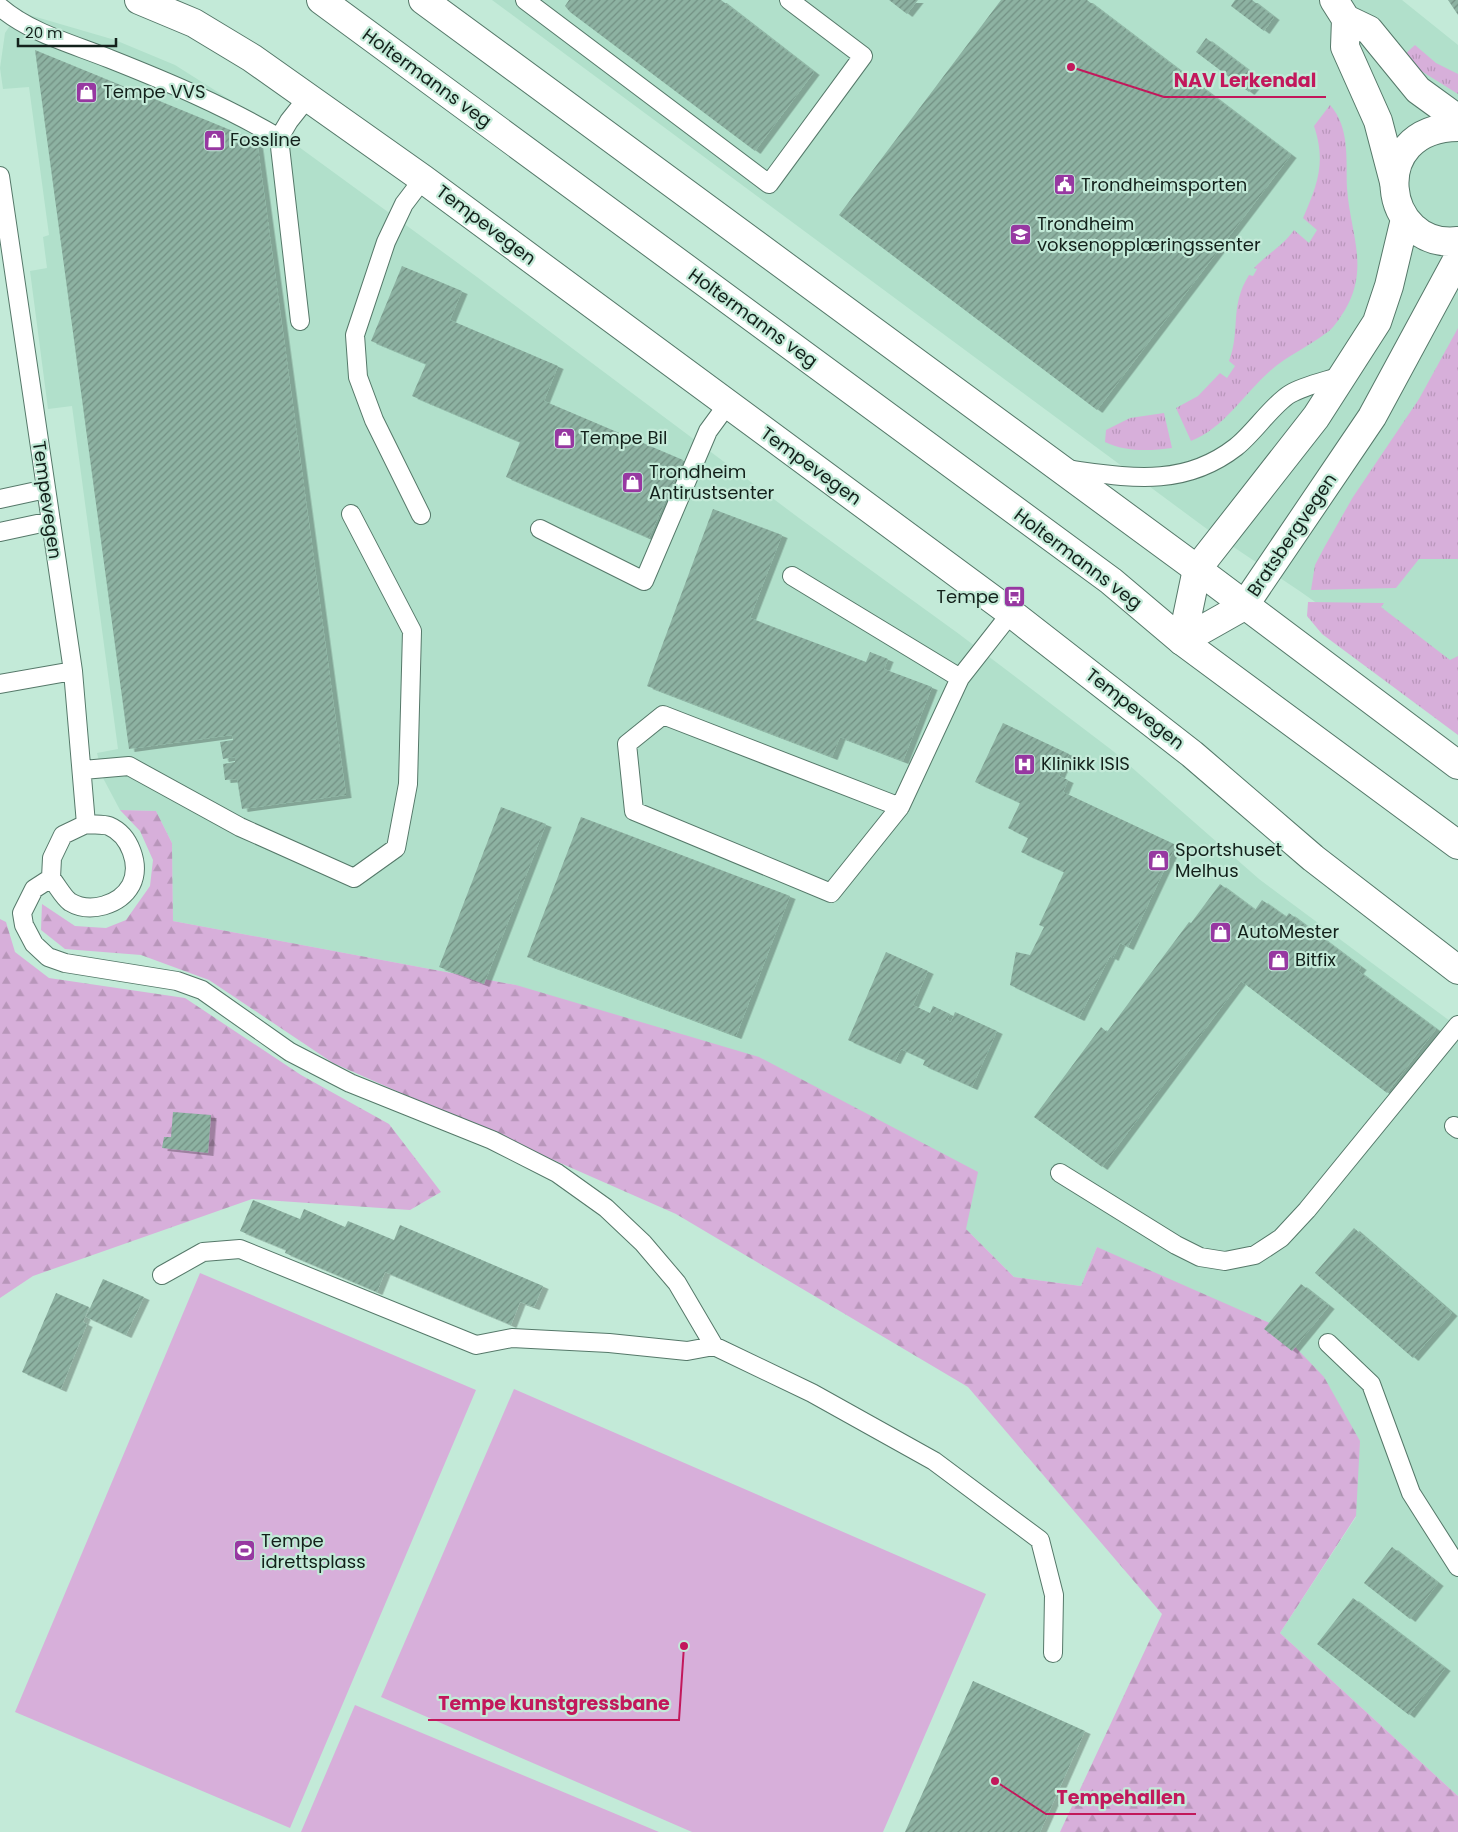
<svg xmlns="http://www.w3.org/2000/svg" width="1458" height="1832" viewBox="0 0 1458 1832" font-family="Poppins,sans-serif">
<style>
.built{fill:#b1e0cb}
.grass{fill:url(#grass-tufts)}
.forest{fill:url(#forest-firs)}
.pitch{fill:#d7afda}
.building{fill:url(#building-hatch);filter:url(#shadow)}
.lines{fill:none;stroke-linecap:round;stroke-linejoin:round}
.service-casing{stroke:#557869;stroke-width:20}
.tertiary-casing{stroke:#557869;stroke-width:30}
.secondary-casing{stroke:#557869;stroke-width:30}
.primary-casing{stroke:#557869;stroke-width:30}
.service{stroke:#fff;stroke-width:18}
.tertiary{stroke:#fff;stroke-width:28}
.secondary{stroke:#fff;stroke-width:28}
.primary{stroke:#fff;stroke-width:28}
.labels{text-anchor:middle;stroke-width:4.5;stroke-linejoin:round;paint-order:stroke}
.street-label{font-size:18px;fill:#13211b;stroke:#c3ead8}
.poi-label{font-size:18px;fill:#13211b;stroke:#c3ead8;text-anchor:start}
.leader{fill:none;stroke:#c2185b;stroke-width:2}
.callout-dot{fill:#c2185b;stroke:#c3ead8;stroke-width:2}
.callout-label{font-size:19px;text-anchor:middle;font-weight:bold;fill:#c2185b;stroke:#c3ead8;stroke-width:4.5;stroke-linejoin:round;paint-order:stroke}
</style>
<defs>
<pattern id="grass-tufts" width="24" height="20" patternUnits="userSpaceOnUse" patternTransform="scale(1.25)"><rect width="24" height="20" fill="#d7afda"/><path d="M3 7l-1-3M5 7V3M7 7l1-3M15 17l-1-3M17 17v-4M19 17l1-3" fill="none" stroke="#b896ba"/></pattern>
<pattern id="forest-firs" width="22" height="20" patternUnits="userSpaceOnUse" patternTransform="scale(1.25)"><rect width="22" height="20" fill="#d7afda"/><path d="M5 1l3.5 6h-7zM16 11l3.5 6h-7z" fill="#b896ba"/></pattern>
<pattern id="building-hatch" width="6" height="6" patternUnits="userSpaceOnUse" patternTransform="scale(1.25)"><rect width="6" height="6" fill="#8db2a2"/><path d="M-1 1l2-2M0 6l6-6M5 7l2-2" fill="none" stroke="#729083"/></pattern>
<filter id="shadow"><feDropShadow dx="5.5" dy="3" stdDeviation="0" flood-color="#0004"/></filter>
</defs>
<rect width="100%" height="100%" fill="#c3ead8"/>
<path class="built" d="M 492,0 L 1402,0 L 1458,45 L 1458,703 L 1301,592 L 1211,532 Z
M 19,12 L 115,40 L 175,65 L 262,120 L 477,277 L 799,518 L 959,634 L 1113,751 L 1259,879 L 1458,1027 L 1458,1796 L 1280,1633 L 1356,1517 L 1097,1247 L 1081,1286 L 1014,1277 L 966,1229 L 516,985 L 173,921 L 172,843 L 156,811 L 120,810 L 103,778 L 97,753 L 118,749 L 72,406 L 48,409 L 30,271 L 47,268 L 43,237 L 49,235 L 29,87 L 3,89 L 0,68 L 5,33 Z"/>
<path class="grass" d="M 1415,45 L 1436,63 L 1458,74 L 1458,94 L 1418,69 L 1404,55 Z
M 1330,105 C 1350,127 1346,160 1347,188 C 1350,233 1370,267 1345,310 C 1340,317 1336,325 1329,331 C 1310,346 1288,355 1270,371 C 1244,394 1224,428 1191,441 L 1176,408 L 1198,396 L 1220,373 L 1227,378 L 1235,366 L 1229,361 C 1241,330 1229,307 1249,275 L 1253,276 L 1257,269 L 1254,268 C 1267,254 1283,246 1294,230 L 1309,243 L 1317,230 L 1303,218 C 1318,184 1326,162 1314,126 Z
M 1458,328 L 1458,559 L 1419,559 L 1396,588 L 1311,590 L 1315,565 L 1325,546 L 1353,497 L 1419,399 Z
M 1164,413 L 1172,448 C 1150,451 1125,452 1105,442 L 1106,430 L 1130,418 Z
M 1308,602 L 1384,603 L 1381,607 L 1450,660 L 1458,656 L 1458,735 L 1322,634 L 1307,616 Z"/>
<path class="forest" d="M 120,810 L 156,811 L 172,843 L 173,921 L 516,985 L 759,1057 L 978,1172 L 966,1229 L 1014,1277 L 1081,1286 L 1097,1247 L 1274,1325 L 1324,1377 L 1360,1441 L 1356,1516 L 1280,1633 L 1458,1796 L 1458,1832 L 1060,1832 L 1162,1614 L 968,1387 L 676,1214 L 333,1063 L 209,980 L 141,955 L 65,949 L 41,930 L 42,904 L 75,926 L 106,928 L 126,920 L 150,886 L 153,860 L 140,831 Z
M 0,919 L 6,922 L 15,952 L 49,978 L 185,998 L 301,1075 L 389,1124 L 441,1192 L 410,1210 L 252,1199 L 33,1276 L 0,1298 Z"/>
<path class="pitch" d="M 200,1273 L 476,1390 L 290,1828 L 15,1712 Z
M 514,1389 L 986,1594 L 883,1832 L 692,1832 L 381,1697 Z
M 355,1705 L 659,1832 L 301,1832 Z"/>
<path class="building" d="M 569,0 L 721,0 L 814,72 L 755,151 L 570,12 L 565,6 Z
M 889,0 L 918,0 L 907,14 Z
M 1001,0 L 1087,0 L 1291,155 L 1097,410 L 839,215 Z
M 1235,0 L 1252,0 L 1274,17 L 1264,31 L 1231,6 Z
M 1448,0 L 1458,0 L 1458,15 Z
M 1206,38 L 1260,79 L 1249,92 L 1196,52 Z
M 35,50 L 257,141 L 346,795 L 242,809 L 237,779 L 225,780 L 223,764 L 235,762 L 235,757 L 223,759 L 220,742 L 233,740 L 232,735 L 129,749 Z
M 402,266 L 462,291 L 450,320 L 558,366 L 544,401 L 683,460 L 649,538 L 506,477 L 520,442 L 412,396 L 426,364 L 371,341 Z
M 713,509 L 782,535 L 750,618 L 866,662 L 870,652 L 888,659 L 884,669 L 932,687 L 903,761 L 840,737 L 832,757 L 647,686 Z
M 1003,723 L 1069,754 L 1059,776 L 1068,780 L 1063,792 L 1176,845 L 1128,947 L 1120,943 L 1113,958 L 1110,956 L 1079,1018 L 1010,985 L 1016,952 L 1030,955 L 1044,927 L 1039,925 L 1064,872 L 1021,852 L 1028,838 L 1008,828 L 1020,803 L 975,782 Z
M 501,807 L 546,824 L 484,984 L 439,967 Z
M 581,817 L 790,896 L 736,1036 L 527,957 Z
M 1220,884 L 1255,910 L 1262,900 L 1286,917 L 1289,913 L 1361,967 L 1358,971 L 1436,1029 L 1387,1093 L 1241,981 L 1102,1167 L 1034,1117 L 1101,1027 L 1107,1032 L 1189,922 L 1191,923 Z
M 886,952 L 928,971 L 913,1005 L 930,1013 L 933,1006 L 950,1014 L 947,1020 L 951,1022 L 955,1012 L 997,1031 L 972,1087 L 923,1065 L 925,1060 L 901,1049 L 895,1061 L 848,1040 Z
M 173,1112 L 211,1115 L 208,1153 L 162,1148 L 164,1137 L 171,1137 Z
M 253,1200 L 300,1219 L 304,1209 L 345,1227 L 348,1221 L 394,1240 L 400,1225 L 543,1286 L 534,1307 L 520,1302 L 511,1325 L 385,1272 L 377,1292 L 285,1253 L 286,1250 L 240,1231 Z
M 1354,1228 L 1452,1313 L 1413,1358 L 1315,1273 Z
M 103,1279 L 144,1297 L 126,1335 L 86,1317 Z
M 1301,1284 L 1329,1306 L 1292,1351 L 1264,1329 Z
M 56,1293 L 89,1307 L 83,1322 L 87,1324 L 61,1389 L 22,1372 Z
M 1392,1547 L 1438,1583 L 1410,1619 L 1364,1583 Z
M 1353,1598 L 1445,1668 L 1409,1715 L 1317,1644 Z
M 973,1681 L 1085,1731 L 1040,1832 L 905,1832 Z"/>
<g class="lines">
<defs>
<path id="service" d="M 525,0 L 769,184 L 863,56 L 789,0
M 0,7 C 30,33 73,44 110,59 C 168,82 225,106 279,138 L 289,121 L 308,97
M 279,138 L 300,321
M 0,176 L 73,671 L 86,824
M 1065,469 C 1127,477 1182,489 1236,447 C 1253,434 1273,404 1290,394 C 1305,385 1327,381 1344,375
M 0,499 L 46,489
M 421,515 L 374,420 L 358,377 L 355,335 L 386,242 L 404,204 L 423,179
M 540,529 L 644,581 L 708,431 L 727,405
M 0,532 L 51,521
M 792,576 L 960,678
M 0,684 L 73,671
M 83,770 L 129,766 L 240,827 L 354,878 L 396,848 L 408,784 L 412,631 L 351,514
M 900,807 L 831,893 L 634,811 L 627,744 L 663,715 L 900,807 L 960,678 L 1011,613
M 86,824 C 93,825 103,824 109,826 C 130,835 141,865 131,885 C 120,905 90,914 70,902 C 63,897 57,885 51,878 L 52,858 L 63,835 Z
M 51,878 L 34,889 L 22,913 L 24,925 L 34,944 L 48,957 L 65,963 L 177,981 L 202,990 L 290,1052 L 350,1083 L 492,1140 L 557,1173 L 606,1208 L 643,1243 L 677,1283 L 714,1346 L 812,1393 L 934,1461 L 1040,1540 L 1054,1595 L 1053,1653
M 1454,1126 L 1458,1129
M 1060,1173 L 1176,1245 L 1200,1257 L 1225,1261 L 1255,1255 L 1281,1238 L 1307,1210 L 1458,1025
M 162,1275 L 203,1252 L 240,1249 L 476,1345 L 512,1338 L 609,1343 L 687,1351 L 714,1346
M 1328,1343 L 1371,1384 L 1411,1493 L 1458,1567"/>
<path id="tertiary" d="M 139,0 L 194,23 L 252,58 L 423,179 L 1011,613 L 1192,754 L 1313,858 L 1458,970
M 1334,0 L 1346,19 L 1345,47 L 1378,121 L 1394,182
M 1346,19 L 1369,30 L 1418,90 L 1458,119"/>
<path id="secondary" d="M 1458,127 C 1365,128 1382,250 1458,241
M 1182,641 L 1197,569 L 1316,417 L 1377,322 L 1389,286 L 1405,219
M 1182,641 L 1244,606 L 1372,417 L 1458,258"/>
<path id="primary" d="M 321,0 L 1111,581 L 1182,641 L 1458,845
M 423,0 L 1197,569 L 1458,765"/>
</defs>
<use href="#service" class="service-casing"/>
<use href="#tertiary" class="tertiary-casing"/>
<use href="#secondary" class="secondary-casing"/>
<use href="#primary" class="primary-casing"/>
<use href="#service" class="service"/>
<use href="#tertiary" class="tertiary"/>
<use href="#secondary" class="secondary"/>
<use href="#primary" class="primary"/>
</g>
<defs>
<symbol id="shop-square" viewBox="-11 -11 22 22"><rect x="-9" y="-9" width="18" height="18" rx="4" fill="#9738a1" stroke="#c3ead8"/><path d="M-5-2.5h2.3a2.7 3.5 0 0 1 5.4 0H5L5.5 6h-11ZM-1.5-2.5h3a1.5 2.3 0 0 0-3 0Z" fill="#fff"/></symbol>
<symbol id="civic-square" viewBox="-11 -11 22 22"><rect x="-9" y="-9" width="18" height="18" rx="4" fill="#9738a1" stroke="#c3ead8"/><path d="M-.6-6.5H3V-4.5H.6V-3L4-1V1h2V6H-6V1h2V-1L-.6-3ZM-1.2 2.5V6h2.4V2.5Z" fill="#fff"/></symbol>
<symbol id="school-square" viewBox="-11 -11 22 22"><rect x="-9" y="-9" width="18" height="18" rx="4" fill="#9738a1" stroke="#c3ead8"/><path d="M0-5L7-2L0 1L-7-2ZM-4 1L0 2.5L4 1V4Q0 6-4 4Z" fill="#fff"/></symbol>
<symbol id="bus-square" viewBox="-11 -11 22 22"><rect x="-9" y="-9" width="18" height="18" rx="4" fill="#9738a1" stroke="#c3ead8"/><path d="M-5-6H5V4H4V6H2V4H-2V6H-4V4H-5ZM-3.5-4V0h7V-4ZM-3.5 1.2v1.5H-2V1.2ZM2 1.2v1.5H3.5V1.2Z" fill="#fff"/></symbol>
<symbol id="hospital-square" viewBox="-11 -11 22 22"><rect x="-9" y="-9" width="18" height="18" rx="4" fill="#9738a1" stroke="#c3ead8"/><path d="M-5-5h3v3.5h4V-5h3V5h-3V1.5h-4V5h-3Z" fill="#fff"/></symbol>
<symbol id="stadium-square" viewBox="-11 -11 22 22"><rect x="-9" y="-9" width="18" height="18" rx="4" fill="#9738a1" stroke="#c3ead8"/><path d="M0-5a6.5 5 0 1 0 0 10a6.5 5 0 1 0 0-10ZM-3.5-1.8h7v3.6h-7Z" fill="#fff"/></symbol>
</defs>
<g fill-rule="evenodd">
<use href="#shop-square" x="74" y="80" width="25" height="25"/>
<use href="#shop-square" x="202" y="128" width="25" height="25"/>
<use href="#civic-square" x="1052" y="172" width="25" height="25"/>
<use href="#school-square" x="1008" y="222" width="25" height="25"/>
<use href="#shop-square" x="552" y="426" width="25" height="25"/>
<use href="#shop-square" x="620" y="470" width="25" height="25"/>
<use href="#bus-square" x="1002" y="584" width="25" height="25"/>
<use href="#hospital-square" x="1012" y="752" width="25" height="25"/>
<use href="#shop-square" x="1146" y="848" width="25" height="25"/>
<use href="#shop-square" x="1208" y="920" width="25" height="25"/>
<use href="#shop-square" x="1266" y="948" width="25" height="25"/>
<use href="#stadium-square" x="232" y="1538" width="25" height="25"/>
</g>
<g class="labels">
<g class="street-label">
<text transform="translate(427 78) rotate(36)" y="6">Holtermanns veg</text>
<text transform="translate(486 225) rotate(37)" y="6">Tempevegen</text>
<text transform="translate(753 318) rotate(36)" y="6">Holtermanns veg</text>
<text transform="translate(811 466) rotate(36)" y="6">Tempevegen</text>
<text transform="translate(47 500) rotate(82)" y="6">Tempevegen</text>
<text transform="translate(1292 535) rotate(-56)" y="6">Bratsbergvegen</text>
<text transform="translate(1078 559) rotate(37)" y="6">Holtermanns veg</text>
<text transform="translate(1135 709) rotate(38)" y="6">Tempevegen</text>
</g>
<g class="poi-label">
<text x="103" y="98">Tempe VVS</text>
<text x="230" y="146">Fossline</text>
<text x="1081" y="191">Trondheimsporten</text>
<text x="1037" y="230">Trondheim<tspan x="1037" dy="21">voksenopplæringssenter</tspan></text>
<text x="580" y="444">Tempe Bil</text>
<text x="649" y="478">Trondheim<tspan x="649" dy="21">Antirustsenter</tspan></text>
<text x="999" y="603" text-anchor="end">Tempe</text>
<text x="1041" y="770">Klinikk ISIS</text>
<text x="1175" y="856">Sportshuset<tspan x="1175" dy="21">Melhus</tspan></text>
<text x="1237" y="938">AutoMester</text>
<text x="1295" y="966">Bitfix</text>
<text x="261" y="1547">Tempe<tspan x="261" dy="21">idrettsplass</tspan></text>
</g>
</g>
<path class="leader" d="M1071 67L1164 97H1326M684 1646L679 1720H428M995 1781L1046 1814H1196"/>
<g class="callout-dot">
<circle cx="1071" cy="67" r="5"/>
<circle cx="684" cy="1646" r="5"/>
<circle cx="995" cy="1781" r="5"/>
</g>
<g class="callout-label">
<text x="1245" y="87">NAV Lerkendal</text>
<text x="554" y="1710">Tempe kunstgressbane</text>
<text x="1121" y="1804">Tempehallen</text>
</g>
<path d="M18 38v8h98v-8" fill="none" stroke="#13211b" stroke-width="2.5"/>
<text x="25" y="38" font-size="15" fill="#13211b" stroke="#c3ead8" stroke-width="4" paint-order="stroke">20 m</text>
</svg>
